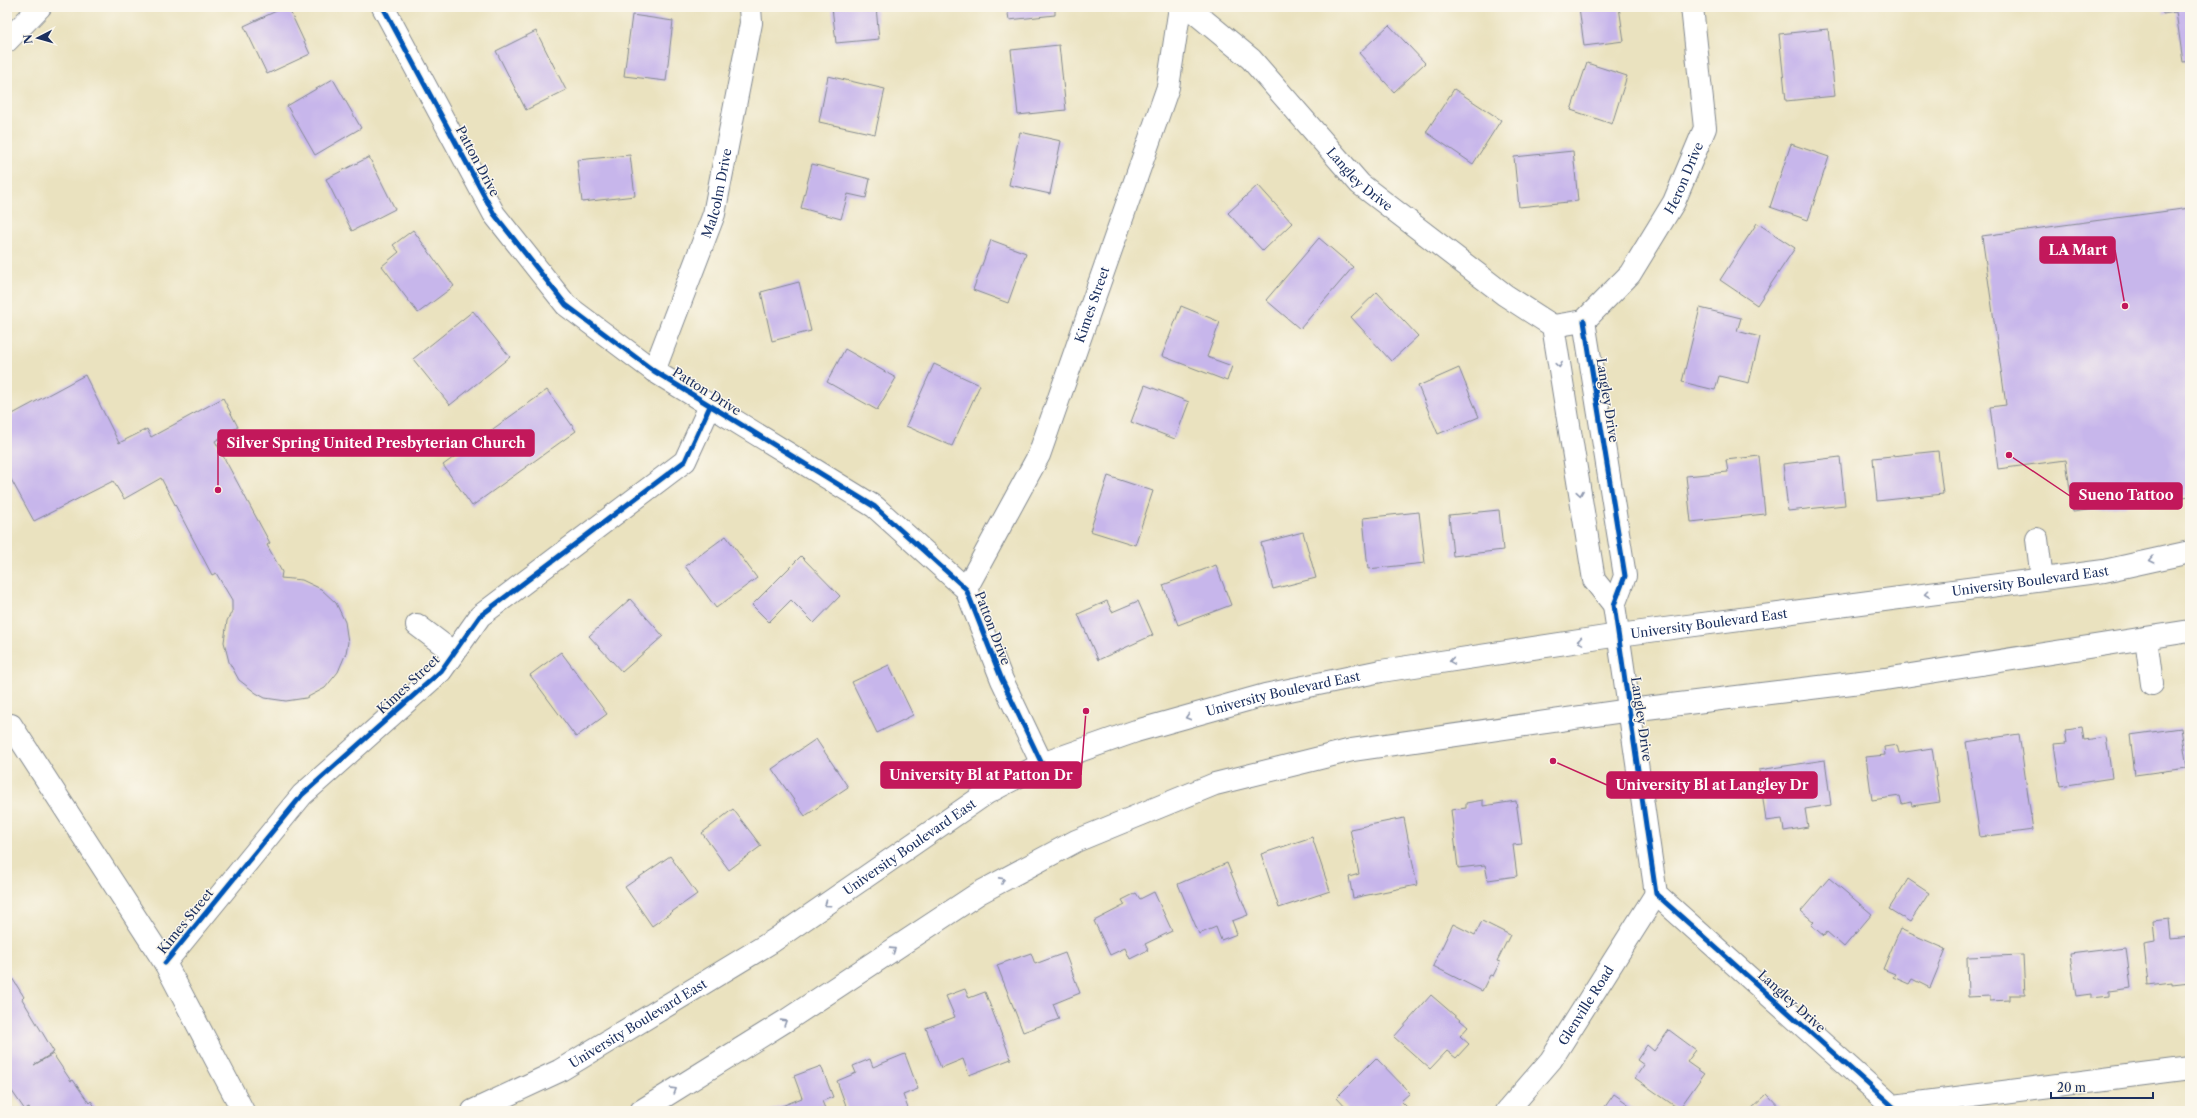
<svg xmlns="http://www.w3.org/2000/svg" width="2197" height="1118" viewBox="0 0 2197 1118" font-family="'Libre Caslon Text',serif">
<style>
.building{fill:#c7b6eb}
.lines{fill:none;stroke-linecap:round;stroke-linejoin:round}
.minor-casing{stroke:#82888e;stroke-width:24}
.major-casing{stroke:#82888e;stroke-width:24}
.minor{stroke:#fff;stroke-width:22}
.major{stroke:#fff;stroke-width:22}
.cycleway-casing{stroke:#fbf7ec;stroke-width:8}
.cycleway{stroke:#0057b8;stroke-width:5}
.oneway{stroke:#8d97ae}
.labels{text-anchor:middle;stroke-width:3;stroke-linejoin:round;paint-order:stroke}
.street-label{font-size:13px;fill:#1b2f5e;stroke:#fbf7ec}
.leader{fill:none;stroke:#c2185b;stroke-width:1.5}
.callout-dot{fill:#c2185b;stroke:#fbf7ec;stroke-width:1.5}
.callout{fill:#c2185b;stroke:#c2185b;stroke-width:1.5}
.callout-label{font-size:14px;text-anchor:middle;font-weight:bold;fill:#fff}
</style>
<rect width="100%" height="100%" fill="#fbf7ec"/>
<filter id="ink" filterUnits="userSpaceOnUse"><feTurbulence type="fractalNoise" baseFrequency=".025" numOctaves="2"/><feDisplacementMap in="SourceGraphic" scale="8" xChannelSelector="R" yChannelSelector="G"/><feConvolveMatrix kernelMatrix="1 2 1 2 8 2 1 2 1" color-interpolation-filters="sRGB"/></filter>
<filter id="wash" filterUnits="userSpaceOnUse"><feTurbulence type="fractalNoise" baseFrequency=".012" numOctaves="4" result="noise"/><feDisplacementMap in="SourceGraphic" scale="16" xChannelSelector="R" yChannelSelector="G"/><feGaussianBlur stdDeviation="0.9" result="paint"/><feColorMatrix in="noise" values="0 0 0 0 0 0 0 0 0 0 0 0 0 0 0 0 0 1.4 0 .05"/><feComposite in="paint" operator="in"/></filter>
<g filter="url(#wash)">
<rect width="100%" height="100%" fill="#eae2bf"/>
<g id="blocks">
<path class="building" d="M 285,7 L 288,7 L 310,54 L 267,74 L 244,26 Z
M 832,7 L 876,7 L 879,39 L 836,43 Z
M 1007,7 L 1055,7 L 1055,15 L 1009,20 Z
M 1579,7 L 1619,7 L 1624,41 L 1584,46 Z
M 2162,7 L 2190,7 L 2190,61 L 2183,62 L 2176,12 L 2163,14 Z
M 632,15 L 673,21 L 666,81 L 624,76 Z
M 1389,25 L 1425,63 L 1394,92 L 1359,53 Z
M 1828,29 L 1835,96 L 1786,101 L 1779,34 Z
M 536,31 L 566,90 L 526,110 L 496,51 Z
M 1059,45 L 1066,110 L 1018,115 L 1011,50 Z
M 1587,63 L 1627,76 L 1612,124 L 1571,110 Z
M 828,76 L 885,89 L 875,134 L 819,122 Z
M 333,79 L 361,128 L 315,155 L 287,106 Z
M 1454,89 L 1501,120 L 1473,164 L 1426,132 Z
M 1020,132 L 1061,141 L 1050,194 L 1009,185 Z
M 1791,144 L 1829,157 L 1808,220 L 1770,207 Z
M 1573,151 L 1578,201 L 1519,207 L 1514,157 Z
M 630,155 L 635,196 L 582,202 L 577,160 Z
M 369,157 L 395,209 L 352,231 L 326,179 Z
M 812,164 L 870,179 L 866,198 L 848,194 L 841,219 L 801,208 Z
M 1258,185 L 1292,223 L 1263,251 L 1228,213 Z
M 2190,208 L 2190,496 L 2073,512 L 2066,460 L 1998,469 L 1990,407 L 2006,405 L 1982,236 Z
M 1757,223 L 1795,248 L 1757,305 L 1720,280 Z
M 413,230 L 454,286 L 418,313 L 382,266 L 399,252 L 393,245 Z
M 1319,238 L 1353,267 L 1300,329 L 1266,300 Z
M 991,240 L 1026,253 L 1008,303 L 973,290 Z
M 799,282 L 811,331 L 772,341 L 761,292 Z
M 1377,292 L 1418,336 L 1391,361 L 1351,317 Z
M 1181,306 L 1220,322 L 1207,357 L 1232,366 L 1227,381 L 1162,356 Z
M 1700,308 L 1741,318 L 1737,331 L 1760,337 L 1749,383 L 1719,376 L 1715,390 L 1682,382 Z
M 473,311 L 510,357 L 450,405 L 413,359 Z
M 845,349 L 896,378 L 877,410 L 827,382 Z
M 934,364 L 980,385 L 952,446 L 906,426 Z
M 1459,368 L 1479,417 L 1438,434 L 1418,386 Z
M 85,375 L 119,443 L 147,429 L 151,437 L 223,398 L 238,427 L 215,441 L 270,543 L 267,545 L 282,572 L 281,578 L 302,580 L 321,589 L 336,603 L 345,622 L 348,642 L 346,653 L 338,672 L 325,688 L 306,698 L 286,701 L 265,698 L 256,693 L 239,680 L 229,662 L 224,642 L 227,621 L 232,611 L 232,600 L 216,573 L 212,575 L 161,478 L 124,499 L 113,481 L 34,521 L 7,472 L 7,417 Z
M 1145,385 L 1189,402 L 1175,439 L 1131,422 Z
M 547,390 L 576,431 L 472,506 L 443,465 Z
M 1938,451 L 1943,494 L 1877,501 L 1873,458 Z
M 1759,456 L 1765,514 L 1691,522 L 1686,476 L 1728,472 L 1726,460 Z
M 1840,457 L 1845,505 L 1788,511 L 1783,464 Z
M 1108,476 L 1153,491 L 1135,545 L 1090,531 Z
M 1499,510 L 1503,550 L 1453,556 L 1449,515 Z
M 1419,512 L 1425,563 L 1368,569 L 1363,518 Z
M 1303,532 L 1316,578 L 1273,589 L 1261,543 Z
M 726,536 L 757,578 L 716,608 L 685,566 Z
M 801,556 L 840,596 L 814,623 L 791,600 L 769,622 L 752,605 Z
M 1216,565 L 1231,605 L 1178,625 L 1163,585 Z
M 630,599 L 663,636 L 622,672 L 589,636 Z
M 1107,601 L 1112,612 L 1138,601 L 1153,635 L 1098,660 L 1078,614 Z
M 561,652 L 607,714 L 576,737 L 530,675 Z
M 889,665 L 913,715 L 877,733 L 852,682 Z
M 2082,728 L 2084,740 L 2106,737 L 2112,778 L 2060,786 L 2054,744 L 2067,743 L 2065,730 Z
M 2181,728 L 2187,768 L 2135,775 L 2130,735 Z
M 2019,734 L 2033,830 L 1980,837 L 1966,742 Z
M 816,739 L 848,787 L 805,816 L 772,769 Z
M 1897,745 L 1899,753 L 1932,748 L 1940,802 L 1912,806 L 1911,802 L 1902,804 L 1900,796 L 1872,800 L 1866,757 L 1885,755 L 1884,747 Z
M 1825,760 L 1831,805 L 1805,809 L 1808,827 L 1784,831 L 1782,819 L 1766,821 L 1759,770 Z
M 1483,800 L 1483,806 L 1516,801 L 1522,844 L 1513,845 L 1517,876 L 1488,880 L 1485,865 L 1458,868 L 1451,810 L 1466,808 L 1466,803 Z
M 733,809 L 761,846 L 729,870 L 702,833 Z
M 1404,818 L 1417,885 L 1353,898 L 1349,877 L 1359,874 L 1350,829 Z
M 1312,837 L 1330,891 L 1279,908 L 1261,854 Z
M 670,856 L 697,894 L 652,926 L 625,887 Z
M 1227,863 L 1248,915 L 1232,921 L 1237,934 L 1221,940 L 1216,927 L 1199,934 L 1178,884 Z
M 1829,878 L 1872,914 L 1844,947 L 1827,932 L 1824,936 L 1811,925 L 1814,922 L 1801,911 Z
M 1908,879 L 1929,893 L 1910,922 L 1889,909 Z
M 1154,892 L 1172,931 L 1145,944 L 1148,950 L 1130,959 L 1125,948 L 1110,955 L 1094,921 L 1125,905 L 1122,900 L 1136,893 L 1140,899 Z
M 2169,919 L 2171,939 L 2190,937 L 2190,983 L 2172,985 L 2172,982 L 2148,985 L 2144,944 L 2155,942 L 2153,921 Z
M 1482,921 L 1510,935 L 1497,961 L 1500,962 L 1493,976 L 1490,975 L 1482,991 L 1433,966 L 1453,924 L 1475,935 Z
M 1900,929 L 1946,949 L 1930,988 L 1912,979 L 1909,984 L 1893,977 L 1895,974 L 1883,969 Z
M 2126,947 L 2131,988 L 2109,991 L 2109,996 L 2091,998 L 2091,994 L 2076,996 L 2070,954 Z
M 1031,953 L 1035,964 L 1065,953 L 1080,993 L 1053,1004 L 1059,1019 L 1023,1032 L 997,965 Z
M 2023,955 L 2025,995 L 2009,995 L 2009,1000 L 1990,1001 L 1990,996 L 1968,997 L 1967,957 Z
M 7,970 L 24,997 L 22,999 L 54,1052 L 34,1065 L 53,1054 L 71,1081 L 73,1080 L 89,1103 L 91,1101 L 98,1111 L 31,1111 L 29,1108 L 25,1110 L 7,1084 Z
M 965,989 L 969,998 L 985,992 L 1011,1059 L 969,1075 L 963,1059 L 941,1068 L 926,1028 L 955,1017 L 946,996 Z
M 1431,995 L 1468,1027 L 1460,1036 L 1469,1044 L 1456,1058 L 1447,1051 L 1430,1069 L 1394,1037 Z
M 1669,1030 L 1696,1050 L 1687,1062 L 1704,1074 L 1679,1109 L 1635,1078 L 1644,1065 L 1637,1060 L 1647,1045 L 1654,1051 Z
M 905,1054 L 918,1089 L 903,1095 L 909,1111 L 848,1111 L 837,1081 L 856,1073 L 853,1066 L 870,1059 L 873,1067 Z
M 1376,1058 L 1410,1093 L 1401,1101 L 1408,1108 L 1406,1111 L 1344,1111 L 1347,1108 L 1337,1097 Z
M 821,1066 L 833,1097 L 822,1101 L 826,1111 L 769,1111 L 802,1098 L 794,1076 Z
M 1614,1094 L 1638,1111 L 1602,1111 Z
M 1767,1094 L 1783,1111 L 1749,1111 Z"/>
</g>
</g>
<g filter="url(#ink)">
<use href="#blocks" fill-opacity="0" stroke="#82888e" stroke-width="1"/>
<g class="lines">
<defs>
<g id="minor">
<path d="M 383,7 L 494,214 L 566,305 L 654,371 L 875,507 L 966,589 L 1002,680 L 1042,764"/>
<path id="s1" d="M 1188,7 L 1251,59 L 1360,184 L 1505,295 L 1553,326 L 1584,321"/>
<path d="M 7,41 L 40,7"/>
<path d="M 1584,321 L 1625,576 L 1614,605 L 1656,894 L 1898,1111"/>
<path id="s2" d="M 1584,321 L 1630,274 L 1674,202 L 1705,128 L 1692,7"/>
<path d="M 1553,326 L 1594,580 L 1614,605"/>
<path id="s3" d="M 654,371 L 714,214 L 751,23 L 750,7"/>
<path d="M 2037,539 L 2042,579"/>
<path id="s4" d="M 966,589 L 1039,455 L 1168,87 L 1180,7"/>
<path d="M 417,625 L 454,653"/>
<path d="M 2146,638 L 2152,684"/>
<path d="M 11,725 L 165,963 L 243,1111"/>
<path d="M 165,963 L 302,795 L 441,671 L 480,616 L 685,461 L 710,406"/>
<path d="M 1894,1106 L 2190,1068"/>
<path id="s5" d="M 1507,1111 L 1551,1060 L 1656,894"/>
</g>
<g id="major">
<path id="s6" d="M 473,1111 L 559,1071 L 773,941 L 987,793 L 1042,764 L 1136,731 L 1265,695 L 1381,671 L 1619,635 L 2104,571 L 2190,552"/>
<path d="M 641,1111 L 787,1020 L 979,893 L 1076,841 L 1215,784 L 1352,750 L 1630,710 L 1885,679 L 2190,631"/>
</g>
</defs>
<use href="#minor" class="minor-casing"/>
<use href="#major" class="major-casing"/>
<use href="#minor" class="minor"/>
<use href="#major" class="major"/>
<defs>
<path id="cycleway" d="M 383,7 L 494,214 L 566,305 L 654,371 L 875,507 L 966,589 L 1002,680 L 1042,764
M 1584,321 L 1625,576 L 1614,605 L 1656,894 L 1898,1111
M 165,963 L 302,795 L 441,671 L 480,616 L 685,461 L 710,406"/>
</defs>
<use href="#cycleway" class="cycleway-casing"/>
<use href="#cycleway" class="cycleway"/>
</g>
<defs><path id="oneway-chevron" d="M-2-3.5L2.5 0L-2 3.5" fill="none" stroke-width="1.6" stroke-linecap="round" stroke-linejoin="round"/></defs>
<g class="oneway">
<use href="#oneway-chevron" transform="translate(1559 365) rotate(81)"/>
<use href="#oneway-chevron" transform="translate(1580 493) rotate(81)"/>
<use href="#oneway-chevron" transform="translate(2152 560) rotate(167)"/>
<use href="#oneway-chevron" transform="translate(1927 594) rotate(173)"/>
<use href="#oneway-chevron" transform="translate(1580 641) rotate(171)"/>
<use href="#oneway-chevron" transform="translate(1452 661) rotate(171)"/>
<use href="#oneway-chevron" transform="translate(1188 717) rotate(164)"/>
<use href="#oneway-chevron" transform="translate(1002 880) rotate(-28)"/>
<use href="#oneway-chevron" transform="translate(827 904) rotate(145)"/>
<use href="#oneway-chevron" transform="translate(893 950) rotate(-33)"/>
<use href="#oneway-chevron" transform="translate(784 1022) rotate(-32)"/>
<use href="#oneway-chevron" transform="translate(674 1090) rotate(-32)"/>
</g>
</g>
<g class="labels">
<g class="street-label">
<text transform="translate(478 161) rotate(62)" y="5">Patton Drive</text>
<text dy="5" stroke="none"><textPath href="#s1" startOffset="244">Langley Drive</textPath></text>
<text dy="5" stroke="none"><textPath href="#s2" startOffset="176">Heron Drive</textPath></text>
<text dy="5" stroke="none"><textPath href="#s3" startOffset="189">Malcolm Drive</textPath></text>
<text dy="5" stroke="none"><textPath href="#s4" startOffset="312">Kimes Street</textPath></text>
<text transform="translate(707 391) rotate(32)" y="5">Patton Drive</text>
<text transform="translate(1608 400) rotate(81)" y="5">Langley Drive</text>
<text dy="5" stroke="none"><textPath href="#s6" startOffset="1675">University Boulevard East</textPath></text>
<text dy="5" stroke="none"><textPath href="#s6" startOffset="1351">University Boulevard East</textPath></text>
<text transform="translate(993 628) rotate(69)" y="5">Patton Drive</text>
<text transform="translate(408 684) rotate(-43)" y="5">Kimes Street</text>
<text dy="5" stroke="none"><textPath href="#s6" startOffset="919">University Boulevard East</textPath></text>
<text transform="translate(1642 719) rotate(82)" y="5">Langley Drive</text>
<text dy="5" stroke="none"><textPath href="#s6" startOffset="511">University Boulevard East</textPath></text>
<text transform="translate(185 921) rotate(-51)" y="5">Kimes Street</text>
<text transform="translate(1792 1001) rotate(42)" y="5">Langley Drive</text>
<text dy="5" stroke="none"><textPath href="#s5" startOffset="132">Glenville Road</textPath></text>
<text dy="5" stroke="none"><textPath href="#s6" startOffset="187">University Boulevard East</textPath></text>
</g>
</g>
<path class="leader" d="M2125 306L2115 250M218 490L218 443M2009 455L2070 496M1086 711L1081 775M1553 761L1607 785"/>
<g class="callout-dot">
<circle cx="2125" cy="306" r="4"/>
<circle cx="218" cy="490" r="4"/>
<circle cx="2009" cy="455" r="4"/>
<circle cx="1086" cy="711" r="4"/>
<circle cx="1553" cy="761" r="4"/>
</g>
<g class="callout">
<rect x="2040" y="237" width="75" height="26" rx="4"/>
<rect x="218" y="430" width="316" height="26" rx="4"/>
<rect x="2070" y="483" width="112" height="26" rx="4"/>
<rect x="881" y="762" width="200" height="26" rx="4"/>
<rect x="1607" y="772" width="210" height="26" rx="4"/>
</g>
<g class="callout-label">
<text x="2078" y="255">LA Mart</text>
<text x="376" y="448">Silver Spring United Presbyterian Church</text>
<text x="2126" y="500">Sueno Tattoo</text>
<text x="981" y="780">University Bl at Patton Dr</text>
<text x="1712" y="790">University Bl at Langley Dr</text>
</g>
<rect width="2197" height="1118" fill="none" stroke="#fbf7ec" stroke-width="24"/>
<g transform="translate(38 38) rotate(264)" stroke="#fbf7ec" stroke-width="3" paint-order="stroke">
<path d="M0-3L7 15L0 10L-7 15Z" fill="#1b2f5e"/>
<text y="-6" font-size="11" font-weight="bold" text-anchor="middle" fill="#1b2f5e">N</text>
</g>
<path d="M2051 1092v6h102v-6" fill="none" stroke="#1b2f5e" stroke-width="2"/>
<text x="2057" y="1092" font-size="12" fill="#1b2f5e" stroke="#fbf7ec" stroke-width="3" paint-order="stroke">20 m</text>
</svg>
